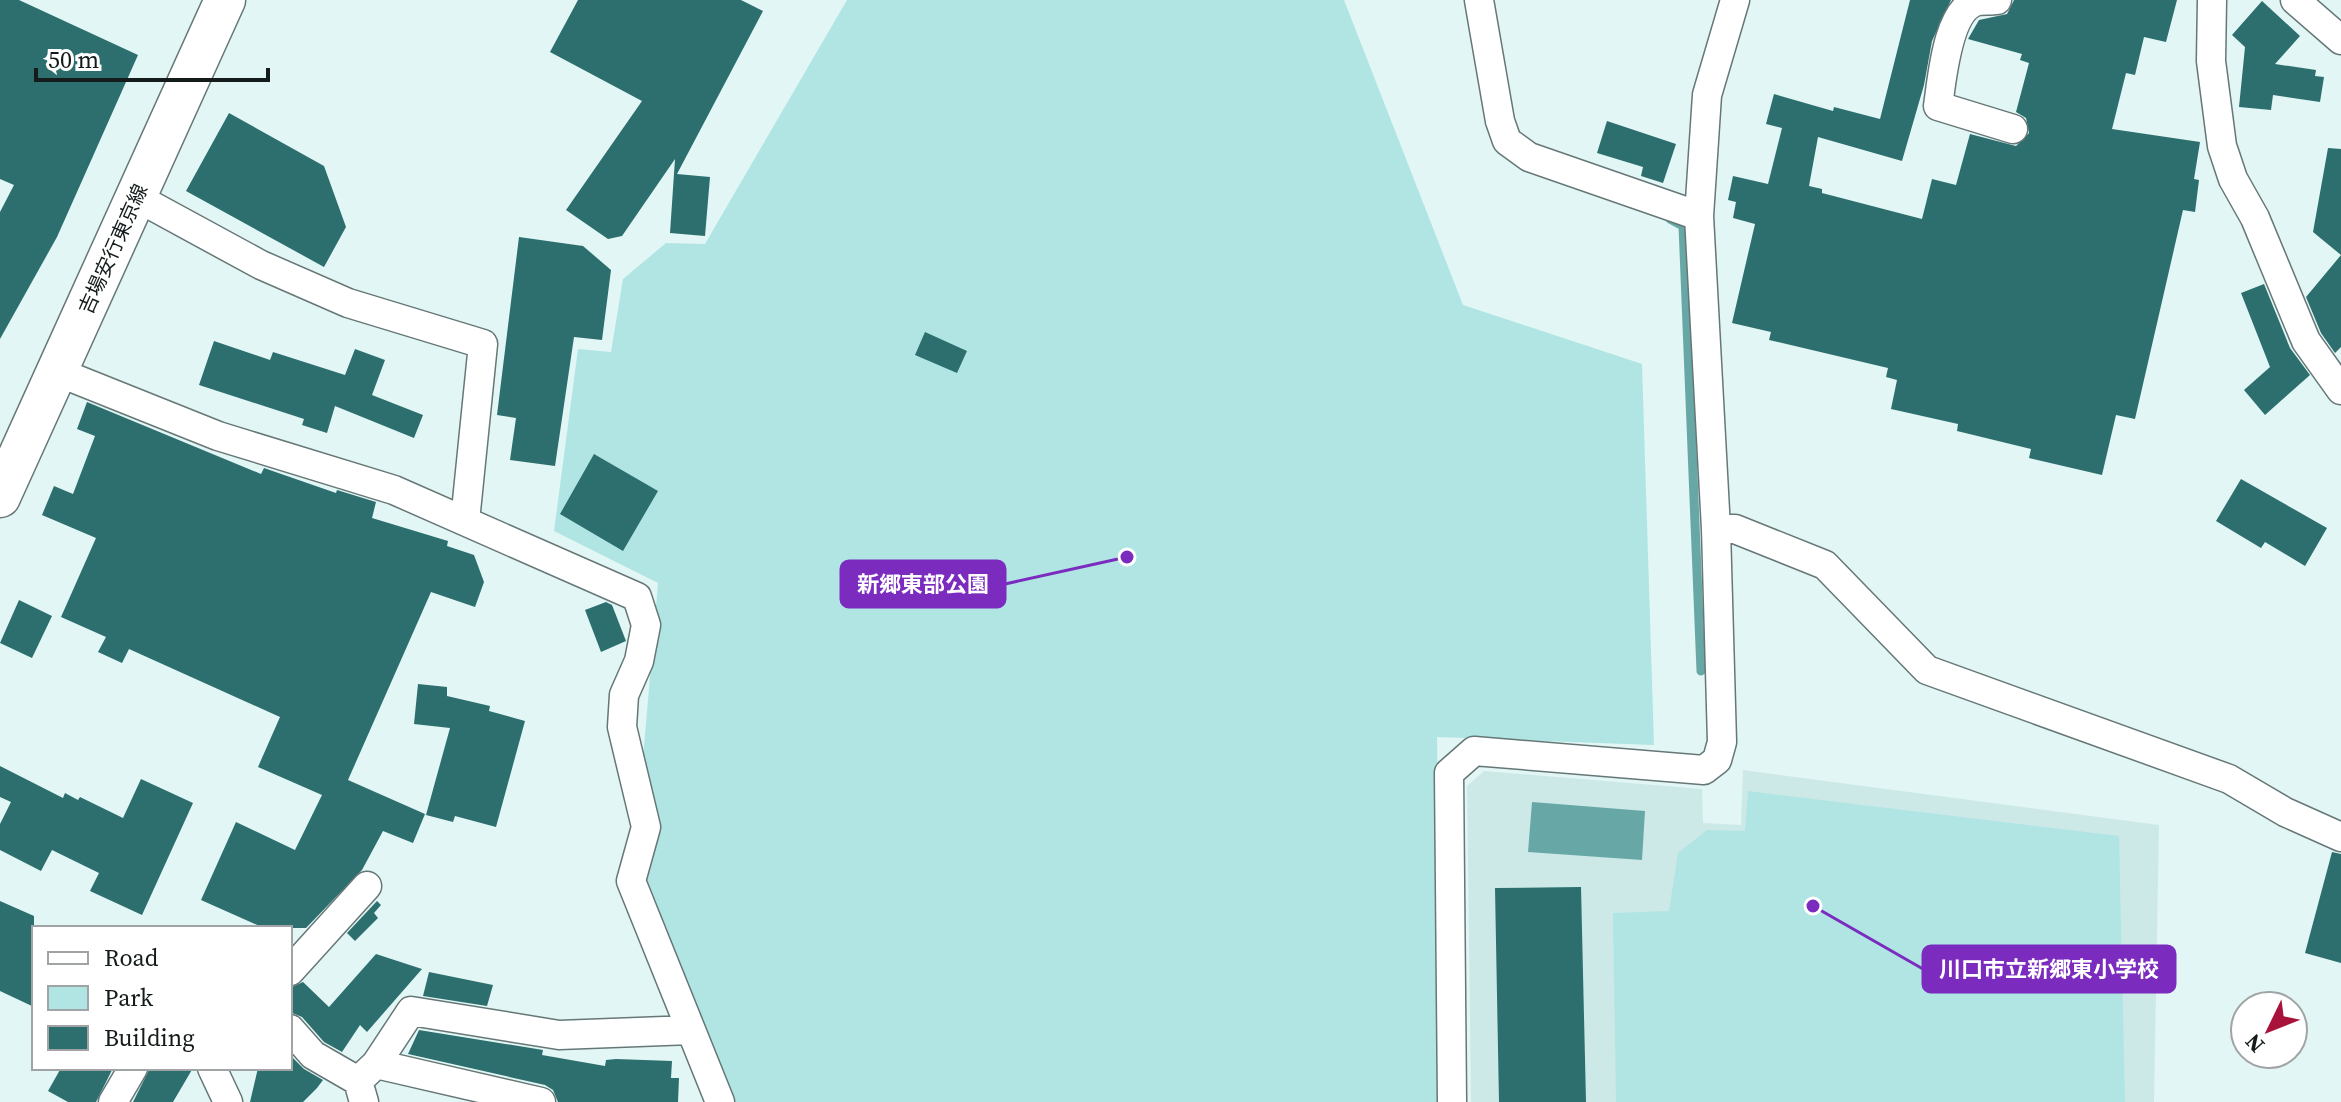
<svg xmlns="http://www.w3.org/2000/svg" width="2341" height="1102" viewBox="0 0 2341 1102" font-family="'Source Serif 4','Noto Sans JP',serif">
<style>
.built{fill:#cce9e8}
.green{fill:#b0e5e4}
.water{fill:#67a8a7}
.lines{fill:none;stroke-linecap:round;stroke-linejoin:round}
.stream{stroke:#67a8a7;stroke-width:9}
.building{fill:#2c6f6e}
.minor-casing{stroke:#657776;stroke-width:31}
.secondary-casing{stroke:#657776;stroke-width:43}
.minor{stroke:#fff;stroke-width:28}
.secondary{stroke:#fff;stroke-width:40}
.labels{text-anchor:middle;stroke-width:8;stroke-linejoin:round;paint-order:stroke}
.street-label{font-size:20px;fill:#141b1b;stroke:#fff}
.leader{fill:none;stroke:#7b2cbf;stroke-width:3}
.callout-dot{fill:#7b2cbf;stroke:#fff;stroke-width:3}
.callout{fill:#7b2cbf;stroke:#7b2cbf;stroke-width:3}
.callout-label{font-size:22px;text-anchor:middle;font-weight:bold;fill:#fff}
</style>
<rect width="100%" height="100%" fill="#e2f6f5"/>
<path class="built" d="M 1743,770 L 2159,825 L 2154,1102 L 1471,1102 L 1467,786 L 1484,771 L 1702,789 L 1703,823 L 1741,825 Z"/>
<path class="green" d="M 847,0 L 1344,0 L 1463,305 L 1642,364 L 1654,745 L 1437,737 L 1442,1102 L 735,1102 L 641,875 L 657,808 L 642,770 L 658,583 L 554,531 L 578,349 L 611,352 L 623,279 L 666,243 L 705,244 Z
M 1748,791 L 2119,836 L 2125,1102 L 1616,1102 L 1613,913 L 1669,911 L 1678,853 L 1707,830 L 1745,831 Z"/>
<path class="water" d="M 1532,802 L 1645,811 L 1642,860 L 1528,852 Z"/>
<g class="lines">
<path class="stream" d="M 1670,219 L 1683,226 L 1701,671"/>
</g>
<path class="building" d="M 0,0 L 19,0 L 138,55 L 57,237 L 0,339 L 0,212 L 14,185 L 0,179 Z
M 578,0 L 741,0 L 763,11 L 677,174 L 710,177 L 705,236 L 670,233 L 675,159 L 622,236 L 608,239 L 566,210 L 642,101 L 550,52 Z
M 1910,0 L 1951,0 L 1932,41 L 1924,85 L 1902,161 L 1818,137 L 1809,186 L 1822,189 L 1822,193 L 1922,219 L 1932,179 L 1956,185 L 1970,134 L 2016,146 L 2029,133 L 2026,118 L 2016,112 L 2029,63 L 2020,60 L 2022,54 L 1968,39 L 1979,20 L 2007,14 L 2014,0 L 2177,0 L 2166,42 L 2144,37 L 2135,75 L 2126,73 L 2112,129 L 2200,142 L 2194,179 L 2199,180 L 2195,212 L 2183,210 L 2135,419 L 2116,415 L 2102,475 L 2029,458 L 2031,449 L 1957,431 L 1958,424 L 1891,409 L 1897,380 L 1886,377 L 1888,368 L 1769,340 L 1771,332 L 1732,323 L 1755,224 L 1733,218 L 1736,202 L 1728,200 L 1733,176 L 1768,184 L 1782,128 L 1766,124 L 1774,94 L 1833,111 L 1834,107 L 1880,119 Z
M 2262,1 L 2300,36 L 2275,64 L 2316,70 L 2315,76 L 2324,77 L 2320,102 L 2273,95 L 2271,110 L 2239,107 L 2245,47 L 2232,35 Z
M 229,113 L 324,166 L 346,227 L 324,267 L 186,191 Z
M 1607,121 L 1676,144 L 1663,183 L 1641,176 L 1643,167 L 1597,153 Z
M 2328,148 L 2341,149 L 2341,347 L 2335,353 L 2321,333 L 2306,297 L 2341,255 L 2313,232 Z
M 519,237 L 583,246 L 611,270 L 602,340 L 574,337 L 555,466 L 510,460 L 516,418 L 497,415 Z
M 2264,284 L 2290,348 L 2310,375 L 2265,415 L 2244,390 L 2270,367 L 2241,293 Z
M 925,332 L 967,351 L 957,373 L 915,355 Z
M 214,341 L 270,360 L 273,352 L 345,375 L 355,349 L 385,360 L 372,395 L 423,415 L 414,438 L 335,406 L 327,433 L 302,425 L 304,419 L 199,385 Z
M 87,402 L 261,474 L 264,468 L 336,493 L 337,490 L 376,502 L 372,518 L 448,541 L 447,546 L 474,555 L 484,582 L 475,607 L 431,592 L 348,780 L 425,814 L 413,843 L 383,831 L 362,870 L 306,928 L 264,928 L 201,900 L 236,822 L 295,850 L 322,795 L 258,767 L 280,717 L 129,649 L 122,663 L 98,652 L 106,637 L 61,617 L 96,538 L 42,515 L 54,486 L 73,494 L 95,436 L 77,429 Z
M 594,454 L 658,491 L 623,551 L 560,514 Z
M 2241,479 L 2327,528 L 2305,566 L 2265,542 L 2261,548 L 2216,521 Z
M 19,600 L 52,616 L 32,658 L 0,643 Z
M 606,602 L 612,605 L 626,641 L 601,652 L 585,610 Z
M 418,684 L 447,687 L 447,696 L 490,706 L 489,711 L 525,721 L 496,827 L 455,816 L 453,822 L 426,815 L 450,728 L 414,724 Z
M 0,766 L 63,798 L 65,793 L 78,800 L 80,797 L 123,818 L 141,779 L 193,803 L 142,915 L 90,891 L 99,873 L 52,850 L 41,871 L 0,850 L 0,824 L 11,802 L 0,797 Z
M 2332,852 L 2341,854 L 2341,963 L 2305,953 Z
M 1581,887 L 1586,1102 L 1499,1102 L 1495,888 Z
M 0,901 L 34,916 L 34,1007 L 0,991 Z
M 377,901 L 381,905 L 374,913 L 378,918 L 355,941 L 347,933 Z
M 376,954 L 422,969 L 367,1032 L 360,1025 L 342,1052 L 324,1042 L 302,1017 L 290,1012 L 290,988 L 303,982 L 329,1007 Z
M 429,972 L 493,985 L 487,1006 L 423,996 Z
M 419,1030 L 543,1050 L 542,1055 L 605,1066 L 606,1060 L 616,1059 L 672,1061 L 671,1078 L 679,1078 L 678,1102 L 558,1102 L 553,1090 L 545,1085 L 408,1054 Z
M 290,1055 L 304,1069 L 323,1080 L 317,1088 L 303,1102 L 250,1102 L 258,1068 L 290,1068 Z
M 61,1068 L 113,1068 L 96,1102 L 68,1102 L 48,1091 Z
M 150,1068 L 193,1068 L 173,1102 L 133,1102 Z"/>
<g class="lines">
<defs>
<path id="minor" d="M 1479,0 L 1500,121 L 1507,141 L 1529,157 L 1699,216
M 1997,0 C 1991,1 1983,0 1978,1 C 1947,8 1942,80 1938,106 L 2013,129
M 2212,0 L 2211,61 L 2222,146 L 2233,179 L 2255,218 L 2306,341 L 2341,390
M 2295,0 L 2341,40
M 136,197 L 261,265 L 348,303 L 483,344 L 465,521
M 58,372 L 218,436 L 394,490 L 637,597 L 646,625 L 639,661 L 624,695 L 622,727 L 646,827 L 631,881 L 720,1102
M 1716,529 L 1735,529 L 1825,565 L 1927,670 L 2229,779 L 2285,812 L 2341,837
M 290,971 L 367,886
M 290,1029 L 313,1055 L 358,1081
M 376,1064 L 541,1102
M 212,1068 L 228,1102
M 113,1102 L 133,1068
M 364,1102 L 358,1081 L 376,1064 L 411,1011 L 559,1035 L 691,1030
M 1452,1102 L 1449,773 L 1474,751 L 1704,770 L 1717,760 L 1722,742 L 1716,529 L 1699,216 L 1707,95 L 1735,0"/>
<path id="secondary" d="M 0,497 L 225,0"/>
</defs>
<use href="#minor" class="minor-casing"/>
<use href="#secondary" class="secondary-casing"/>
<use href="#minor" class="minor"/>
<use href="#secondary" class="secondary"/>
</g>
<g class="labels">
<g class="street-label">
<text transform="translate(113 249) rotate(-66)" y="7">吉場安行東京線</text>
</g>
</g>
<path class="leader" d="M1127 557L1005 584M1813 906L1923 969"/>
<g class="callout-dot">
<circle cx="1127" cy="557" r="8"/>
<circle cx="1813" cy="906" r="8"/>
</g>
<g class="callout">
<rect x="841" y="561" width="164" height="46" rx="8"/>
<rect x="1923" y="946" width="252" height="46" rx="8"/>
</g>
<g class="callout-label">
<text x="923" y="592">新郷東部公園</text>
<text x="2049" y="977">川口市立新郷東小学校</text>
</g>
<rect x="32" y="926" width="260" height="144" fill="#ffffff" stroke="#a1a4a4" stroke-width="2"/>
<rect x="48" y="952" width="40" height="12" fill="#ffffff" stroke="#a1a4a4" stroke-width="2"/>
<text x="104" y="966" font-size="24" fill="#141b1b">Road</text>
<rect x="48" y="986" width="40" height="24" fill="#b0e5e4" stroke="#a1a4a4" stroke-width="2"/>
<text x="104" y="1006" font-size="24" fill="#141b1b">Park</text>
<rect x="48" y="1026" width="40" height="24" fill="#2c6f6e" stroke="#a1a4a4" stroke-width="2"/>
<text x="104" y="1046" font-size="24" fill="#141b1b">Building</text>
<g transform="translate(2269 1030) rotate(227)"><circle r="38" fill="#ffffff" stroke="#a1a4a4" stroke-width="2"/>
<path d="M0-6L14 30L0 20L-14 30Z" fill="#a9133b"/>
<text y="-12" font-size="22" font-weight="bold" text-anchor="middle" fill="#141b1b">N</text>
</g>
<path d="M36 68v12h232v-12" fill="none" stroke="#141b1b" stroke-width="4"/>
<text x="48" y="68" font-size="24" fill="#141b1b" stroke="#ffffff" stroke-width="6" paint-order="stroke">50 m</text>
</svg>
